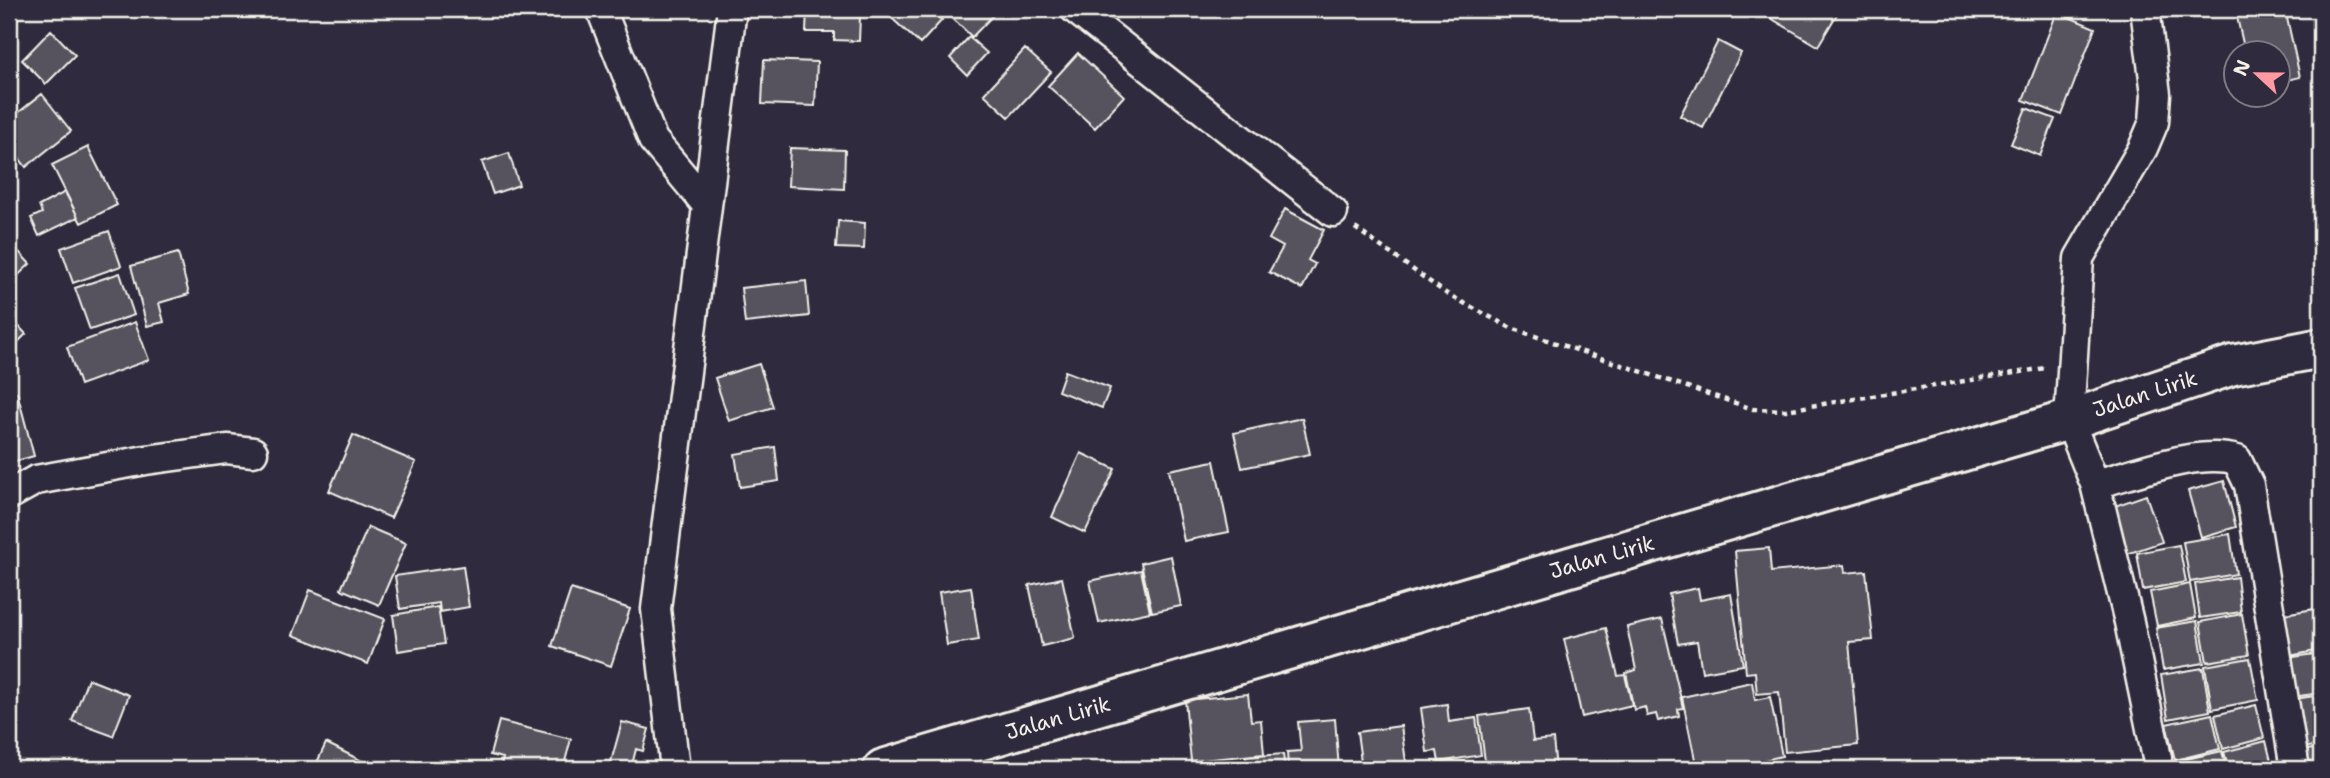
<svg xmlns="http://www.w3.org/2000/svg" width="2330" height="778" viewBox="0 0 2330 778" font-family="'Shantell Sans',sans-serif">
<style>
.building{fill:#56525f;stroke:#f4f1e8;stroke-width:2}
.lines{fill:none;stroke-linecap:round;stroke-linejoin:round}
.street-casing{stroke:#f4f1e8;stroke-width:33}
.secondary-casing{stroke:#f4f1e8;stroke-width:44}
.path{stroke:#f4f1e8;stroke-width:4.5;stroke-dasharray:5 5;stroke-linecap:butt}
.street{stroke:#2f2a3d;stroke-width:28}
.secondary{stroke:#2f2a3d;stroke-width:38}
.labels{text-anchor:middle;stroke-width:5;stroke-linejoin:round;paint-order:stroke}
.street-label{font-size:21px;fill:#f4f1e8;stroke:#2f2a3d}
</style>
<rect width="100%" height="100%" fill="#2f2a3d"/>
<filter id="ink" filterUnits="userSpaceOnUse"><feTurbulence type="fractalNoise" baseFrequency=".0143" numOctaves="2"/><feDisplacementMap in="SourceGraphic" scale="14" xChannelSelector="R" yChannelSelector="G"/><feConvolveMatrix kernelMatrix="1 2 1 2 8 2 1 2 1" color-interpolation-filters="sRGB"/></filter>
<g filter="url(#ink)">
<path class="building" d="M 807,9 L 835,9 L 835,14 L 860,16 L 859,41 L 834,40 L 834,32 L 806,32 Z
M 888,9 L 930,9 L 942,20 L 920,44 L 885,12 Z
M 943,9 L 999,9 L 972,37 Z
M 1765,9 L 1840,9 L 1818,46 L 1762,13 Z
M 2256,9 L 2285,9 L 2300,77 L 2278,82 L 2278,52 L 2245,52 L 2236,13 Z
M 2057,12 L 2095,28 L 2062,115 L 2023,100 Z
M 51,30 L 75,55 L 46,84 L 22,60 Z
M 969,37 L 987,53 L 967,75 L 950,58 Z
M 1718,41 L 1741,53 L 1703,128 L 1680,116 Z
M 1025,49 L 1051,72 L 1009,117 L 984,94 Z
M 1078,53 L 1124,96 L 1095,128 L 1048,86 Z
M 764,60 L 817,62 L 815,106 L 762,104 Z
M 42,94 L 71,131 L 26,167 L 9,145 L 9,120 Z
M 2026,108 L 2055,119 L 2040,156 L 2011,144 Z
M 88,147 L 117,205 L 81,223 L 52,165 Z
M 790,148 L 845,150 L 844,189 L 788,186 Z
M 509,153 L 519,185 L 493,194 L 482,162 Z
M 65,192 L 78,217 L 39,236 L 31,218 L 42,213 L 39,206 Z
M 1285,209 L 1324,230 L 1308,260 L 1315,264 L 1302,289 L 1269,272 L 1283,247 L 1269,239 Z
M 838,221 L 865,223 L 864,249 L 836,248 Z
M 109,231 L 121,266 L 73,283 L 61,248 Z
M 9,241 L 30,264 L 9,284 Z
M 178,253 L 189,294 L 159,303 L 164,322 L 147,326 L 131,266 Z
M 120,273 L 134,315 L 90,330 L 75,288 Z
M 806,281 L 809,316 L 745,323 L 741,288 Z
M 9,316 L 26,334 L 9,351 Z
M 135,322 L 149,360 L 80,385 L 67,347 Z
M 759,364 L 773,407 L 729,421 L 715,378 Z
M 1065,371 L 1110,388 L 1102,408 L 1058,391 Z
M 17,392 L 34,456 L 9,463 L 9,395 Z
M 1302,418 L 1310,454 L 1242,468 L 1234,433 Z
M 353,435 L 416,462 L 391,518 L 329,491 Z
M 775,447 L 779,481 L 740,487 L 735,454 Z
M 1081,453 L 1115,469 L 1085,533 L 1052,517 Z
M 1214,461 L 1229,532 L 1184,541 L 1169,470 Z
M 2224,481 L 2236,527 L 2201,537 L 2188,491 Z
M 2146,495 L 2162,542 L 2121,556 L 2106,509 Z
M 368,527 L 406,543 L 379,605 L 341,589 Z
M 2230,534 L 2236,574 L 2190,582 L 2183,542 Z
M 2179,545 L 2186,582 L 2143,590 L 2137,553 Z
M 1769,548 L 1771,572 L 1844,565 L 1845,573 L 1866,571 L 1873,640 L 1849,642 L 1858,745 L 1785,752 L 1779,692 L 1757,694 L 1755,672 L 1746,673 L 1735,551 Z
M 1171,556 L 1181,606 L 1152,612 L 1141,563 Z
M 463,566 L 469,607 L 440,612 L 439,603 L 400,609 L 395,576 Z
M 1141,570 L 1150,612 L 1099,623 L 1090,581 Z
M 2237,577 L 2241,612 L 2200,618 L 2195,584 Z
M 1062,578 L 1075,638 L 1042,646 L 1029,585 Z
M 2190,584 L 2196,618 L 2157,626 L 2150,592 Z
M 971,587 L 979,640 L 947,645 L 939,592 Z
M 1698,588 L 1700,600 L 1731,594 L 1743,665 L 1702,672 L 1697,641 L 1678,644 L 1669,594 Z
M 571,589 L 630,609 L 611,666 L 552,646 Z
M 310,590 L 385,619 L 368,664 L 293,635 Z
M 438,607 L 444,644 L 398,651 L 393,615 Z
M 2321,608 L 2321,650 L 2278,658 L 2271,616 Z
M 2242,614 L 2249,655 L 2207,662 L 2200,622 Z
M 1662,619 L 1683,708 L 1678,709 L 1679,716 L 1658,721 L 1656,714 L 1647,716 L 1645,707 L 1634,710 L 1626,673 L 1636,670 L 1627,627 Z
M 2197,621 L 2204,663 L 2163,670 L 2156,628 Z
M 1606,628 L 1618,676 L 1625,675 L 1632,705 L 1582,717 L 1564,639 Z
M 2321,653 L 2321,693 L 2285,698 L 2280,659 Z
M 2250,658 L 2258,700 L 2212,709 L 2205,666 Z
M 2203,668 L 2210,711 L 2168,719 L 2161,675 Z
M 88,679 L 129,695 L 113,736 L 72,721 Z
M 1752,682 L 1755,700 L 1770,697 L 1782,756 L 1756,762 L 1758,769 L 1697,769 L 1682,697 Z
M 1248,694 L 1251,721 L 1261,720 L 1264,754 L 1191,761 L 1185,700 Z
M 2321,695 L 2321,745 L 2295,749 L 2288,700 Z
M 1447,704 L 1449,722 L 1476,718 L 1481,755 L 1439,762 L 1437,751 L 1427,752 L 1421,708 Z
M 2256,705 L 2264,738 L 2223,749 L 2215,715 Z
M 1529,709 L 1533,741 L 1553,739 L 1556,769 L 1486,769 L 1479,716 Z
M 2212,714 L 2220,749 L 2175,760 L 2166,724 Z
M 1335,719 L 1339,769 L 1288,769 L 1287,752 L 1301,751 L 1298,722 Z
M 499,721 L 571,739 L 563,769 L 500,769 L 503,758 L 490,755 Z
M 622,722 L 649,729 L 643,751 L 636,749 L 631,769 L 609,769 Z
M 1401,726 L 1407,769 L 1362,769 L 1357,732 Z
M 2266,741 L 2273,769 L 2229,769 L 2224,752 Z
M 326,743 L 368,764 L 365,769 L 314,769 Z
M 2321,748 L 2321,769 L 2302,769 L 2299,751 Z
M 2222,751 L 2226,769 L 2179,769 L 2178,761 Z
M 1283,754 L 1285,769 L 1247,769 L 1246,757 Z
M 1465,762 L 1466,769 L 1415,769 Z"/>
<g class="lines">
<defs>
<path id="street" d="M 1075,9 L 1333,212
M 2145,9 L 2156,94 L 2154,122 L 2143,148 L 2079,258 L 2069,420 L 2095,484 L 2129,622 L 2157,758
M 602,12 L 653,140 L 707,205
M 2095,484 C 2135,474 2198,448 2237,460 L 2249,485 L 2295,769
M 9,495 L 36,480 L 146,460 L 227,449 L 253,452
M 675,769 L 656,609 L 732,9"/>
<path id="secondary" d="M 883,769 L 2069,420 L 2233,365 L 2321,348"/>
</defs>
<use href="#street" class="street-casing"/>
<use href="#secondary" class="secondary-casing"/>
<path class="path" d="M 1355,228 L 1447,294 L 1511,328 L 1753,409 L 1786,410 L 2045,368"/>
<use href="#street" class="street"/>
<use href="#secondary" class="secondary"/>
</g>
</g>
<g class="labels">
<g class="street-label">
<text transform="translate(2145 394) rotate(-18)" y="7">Jalan Lirik</text>
<text transform="translate(1602 557) rotate(-16)" y="7">Jalan Lirik</text>
<text transform="translate(1058 718) rotate(-16)" y="7">Jalan Lirik</text>
</g>
</g>
<rect width="2330" height="778" fill="none" stroke="#2f2a3d" stroke-width="35"/>
<rect x="18" y="18" width="2295" height="743" fill="none" stroke="#f4f1e8" stroke-width="2.5" filter="url(#ink)"/>
<g transform="translate(2257 74) rotate(292)"><circle r="33" fill="#2f2a3d" stroke="#7e7a81" stroke-width="2"/>
<path d="M0-5L12 26L0 18L-12 26Z" fill="#ff9aa2"/>
<text y="-10" font-size="19" font-weight="bold" text-anchor="middle" fill="#f4f1e8">N</text>
</g>
</svg>
